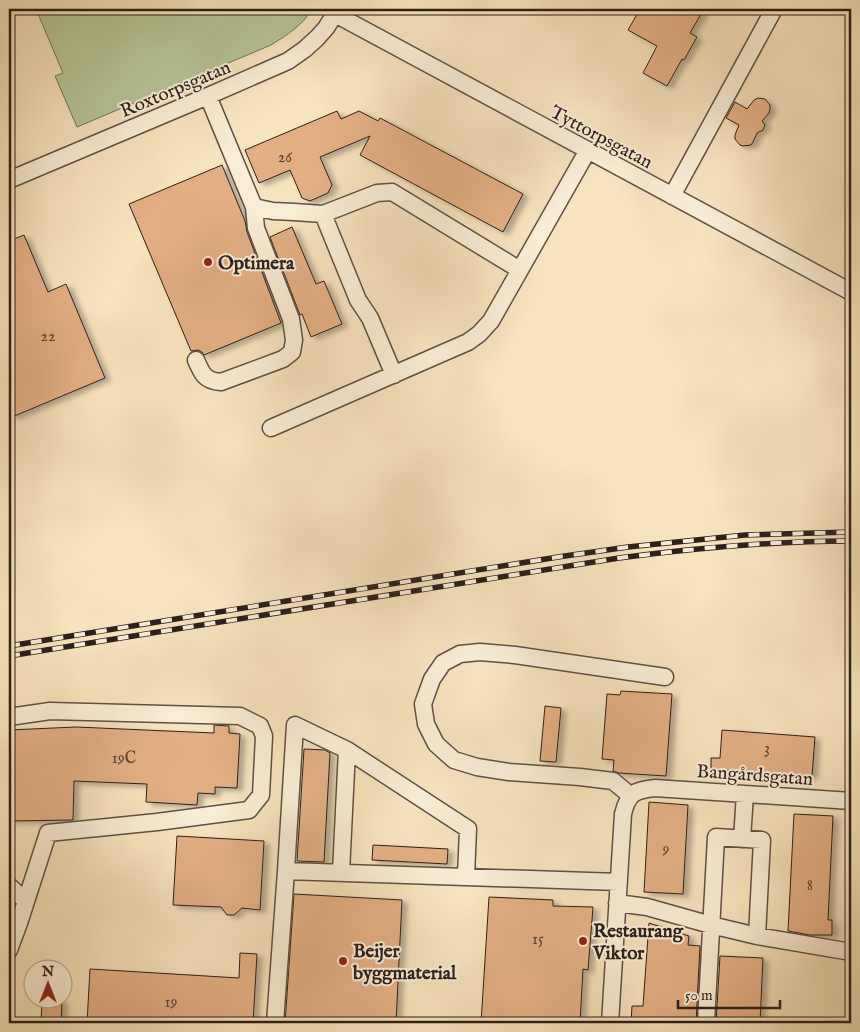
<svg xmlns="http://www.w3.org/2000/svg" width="860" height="1032" viewBox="0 0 860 1032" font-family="'IM FELL English',serif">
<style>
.green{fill:#b7c596;stroke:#727258}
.building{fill:#e2af85;stroke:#2c201b;filter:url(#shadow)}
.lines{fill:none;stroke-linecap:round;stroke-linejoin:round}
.minor-casing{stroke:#5f5144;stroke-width:19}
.minor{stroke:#faedd5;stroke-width:16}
.rail-casing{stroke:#2c201b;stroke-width:5.5}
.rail{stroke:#faedd5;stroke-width:4;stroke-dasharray:11;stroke-linecap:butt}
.poi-dot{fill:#8f2418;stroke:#faedd5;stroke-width:2}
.labels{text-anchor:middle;stroke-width:4;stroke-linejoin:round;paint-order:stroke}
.number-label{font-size:16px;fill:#5a4436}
.street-label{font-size:19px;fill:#2c201b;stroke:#faedd5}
.poi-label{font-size:19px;font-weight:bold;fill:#2c201b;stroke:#faedd5;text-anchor:start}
</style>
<defs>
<filter id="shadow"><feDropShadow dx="5.5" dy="3" stdDeviation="2.5" flood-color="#0004"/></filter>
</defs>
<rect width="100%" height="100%" fill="#f7e3be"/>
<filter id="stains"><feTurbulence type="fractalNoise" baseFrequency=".004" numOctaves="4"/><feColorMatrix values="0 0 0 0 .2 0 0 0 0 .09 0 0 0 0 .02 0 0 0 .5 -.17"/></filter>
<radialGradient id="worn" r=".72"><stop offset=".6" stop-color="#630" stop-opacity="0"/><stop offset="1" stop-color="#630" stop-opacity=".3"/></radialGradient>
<path class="green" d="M 36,9 L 312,9 C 302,26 287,35 271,45 L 77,127 L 55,76 L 63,73 Z"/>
<path class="building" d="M 640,9 L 704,9 L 690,33 L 697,37 L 684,60 L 682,59 L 667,86 L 643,73 L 657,46 L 628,30 Z
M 758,98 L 765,99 L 770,105 L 770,109 L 769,113 L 762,121 L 765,125 L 763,130 L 757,133 L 753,142 L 751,145 L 743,146 L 740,145 L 735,139 L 735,135 L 739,125 L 726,118 L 735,102 L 747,109 L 754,100 Z
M 337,111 L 341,119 L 359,111 L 378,121 L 380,118 L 523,194 L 503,232 L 360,155 L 370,136 L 320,157 L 332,185 L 328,193 L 310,201 L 302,198 L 290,170 L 259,183 L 245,150 Z
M 222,165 L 245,221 L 247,232 L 281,323 L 204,355 L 202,352 L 198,350 L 191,351 L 129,204 Z
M 292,227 L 316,284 L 324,281 L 342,324 L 311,337 L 302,314 L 300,315 L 270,237 Z
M 24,235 L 48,292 L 66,284 L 105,378 L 12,417 L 9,409 L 9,241 Z
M 621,691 L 672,694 L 666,776 L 619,773 L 613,771 L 614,760 L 602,759 L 607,694 L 620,695 Z
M 545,706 L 561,708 L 556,762 L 540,761 Z
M 214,725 L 229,726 L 229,733 L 240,734 L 237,788 L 215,787 L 215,794 L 198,793 L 197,805 L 146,802 L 147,784 L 74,781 L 73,820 L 9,821 L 9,730 L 76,727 L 214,733 Z
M 722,730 L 815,737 L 812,776 L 711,769 L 711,758 L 720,758 Z
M 304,749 L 325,750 L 330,753 L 324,862 L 297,861 Z
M 649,802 L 688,805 L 683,894 L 644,892 Z
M 794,814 L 833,816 L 828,920 L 832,920 L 832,935 L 810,935 L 788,931 Z
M 177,836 L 264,841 L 260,910 L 242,908 L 234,915 L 227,915 L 221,907 L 173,905 Z
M 373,845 L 448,849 L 447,864 L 372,860 Z
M 294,894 L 402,900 L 396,1023 L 285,1023 Z
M 489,897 L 553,900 L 553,906 L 593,907 L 588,970 L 583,969 L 580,1023 L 481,1023 Z
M 649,923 L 689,936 L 688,945 L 700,946 L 696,1023 L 631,1023 L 632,1006 L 643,1006 Z
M 240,953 L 257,954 L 253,1023 L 87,1023 L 90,969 L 239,978 Z
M 720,956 L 763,958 L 760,1023 L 716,1023 Z
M 42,1000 L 62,1000 L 61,1023 L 41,1023 Z"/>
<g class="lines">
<defs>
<path id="minor" d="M 335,14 L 851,292
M 9,180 L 208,96 L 288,61 L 305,49 L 317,38 L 326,28 L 338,9
M 672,196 L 774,9
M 254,207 L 273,211 L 294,212 L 323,214 L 377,193 L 392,192 L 520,270
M 323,214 L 358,300 L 370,318 L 394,375
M 196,360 C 202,374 205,381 221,382 L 283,359 L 292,352 L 294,340 L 291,319 L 256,228 L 254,207 L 208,96
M 271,428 L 468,342 L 479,334 L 491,321 L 588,150
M 9,717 L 50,711 L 240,716 L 260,726 L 264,736 L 261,795 L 249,810 L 157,822 L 48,833 L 19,923 L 9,950
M 631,796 L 613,781 L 580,777 L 509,772 L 477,767 L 454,760 L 436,744 L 426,724 L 423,704 L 432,679 L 443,663 L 460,654 L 480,652 L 515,655 L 665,677
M 742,839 L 745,794
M 341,872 L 347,750
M 466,876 L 468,829 L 347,750 L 295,725 L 286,871 C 397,874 508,878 619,882
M 9,886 L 26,901
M 617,903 L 647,907 L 711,925 L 757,936 L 851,952
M 275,1023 L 286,871
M 610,1023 L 623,814 C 628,793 635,790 655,788 L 851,801
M 706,1023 L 716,837 L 762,840 L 757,936"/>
</defs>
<use href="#minor" class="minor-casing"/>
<use href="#minor" class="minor"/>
<defs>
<path id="rail" d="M 9,646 L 558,557 L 628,547 L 745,535 L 851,532
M 9,656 L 619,558 C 696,548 774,541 851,541"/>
</defs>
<use href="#rail" class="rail-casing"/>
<use href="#rail" class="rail"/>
</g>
<g class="poi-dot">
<circle cx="208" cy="262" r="5"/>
<circle cx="583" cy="941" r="5"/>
<circle cx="343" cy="961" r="5"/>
</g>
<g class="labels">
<g class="number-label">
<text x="285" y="162">26</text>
<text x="48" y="341">22</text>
<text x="767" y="753">3</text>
<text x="124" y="763">19C</text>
<text x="666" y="854">9</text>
<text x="810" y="890">8</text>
<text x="538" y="944">15</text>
<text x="171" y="1007">19</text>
</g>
<g class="street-label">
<text transform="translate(175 88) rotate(-23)" y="7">Roxtorpsgatan</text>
<text transform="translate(602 136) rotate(28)" y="7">Tyttorpsgatan</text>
<text transform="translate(755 774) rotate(4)" y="7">Bangårdsgatan</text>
</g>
<g class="poi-label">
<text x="218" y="269">Optimera</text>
<text x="593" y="937">Restaurang<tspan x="593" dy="22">Viktor</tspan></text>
<text x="353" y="957">Beijer<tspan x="353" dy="22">byggmaterial</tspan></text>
</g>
</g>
<rect width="860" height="1032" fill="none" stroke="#f7e3be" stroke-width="30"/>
<rect x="10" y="10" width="840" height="1012" fill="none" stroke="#2c201b" stroke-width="2.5"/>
<rect x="15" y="15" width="830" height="1002" fill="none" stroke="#2c201b"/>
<g transform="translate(48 984)"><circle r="24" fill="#faedd5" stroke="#a89b8b"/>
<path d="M0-4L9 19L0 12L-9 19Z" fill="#8f2418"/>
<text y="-8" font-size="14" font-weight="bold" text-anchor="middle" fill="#2c201b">N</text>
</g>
<path d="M678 1000v8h102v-8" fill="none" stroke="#2c201b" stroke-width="2.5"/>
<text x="685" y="1000" font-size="15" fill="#2c201b" stroke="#faedd5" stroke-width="4" paint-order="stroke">50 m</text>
<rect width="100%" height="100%" filter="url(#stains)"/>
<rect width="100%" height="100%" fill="url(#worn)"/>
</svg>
